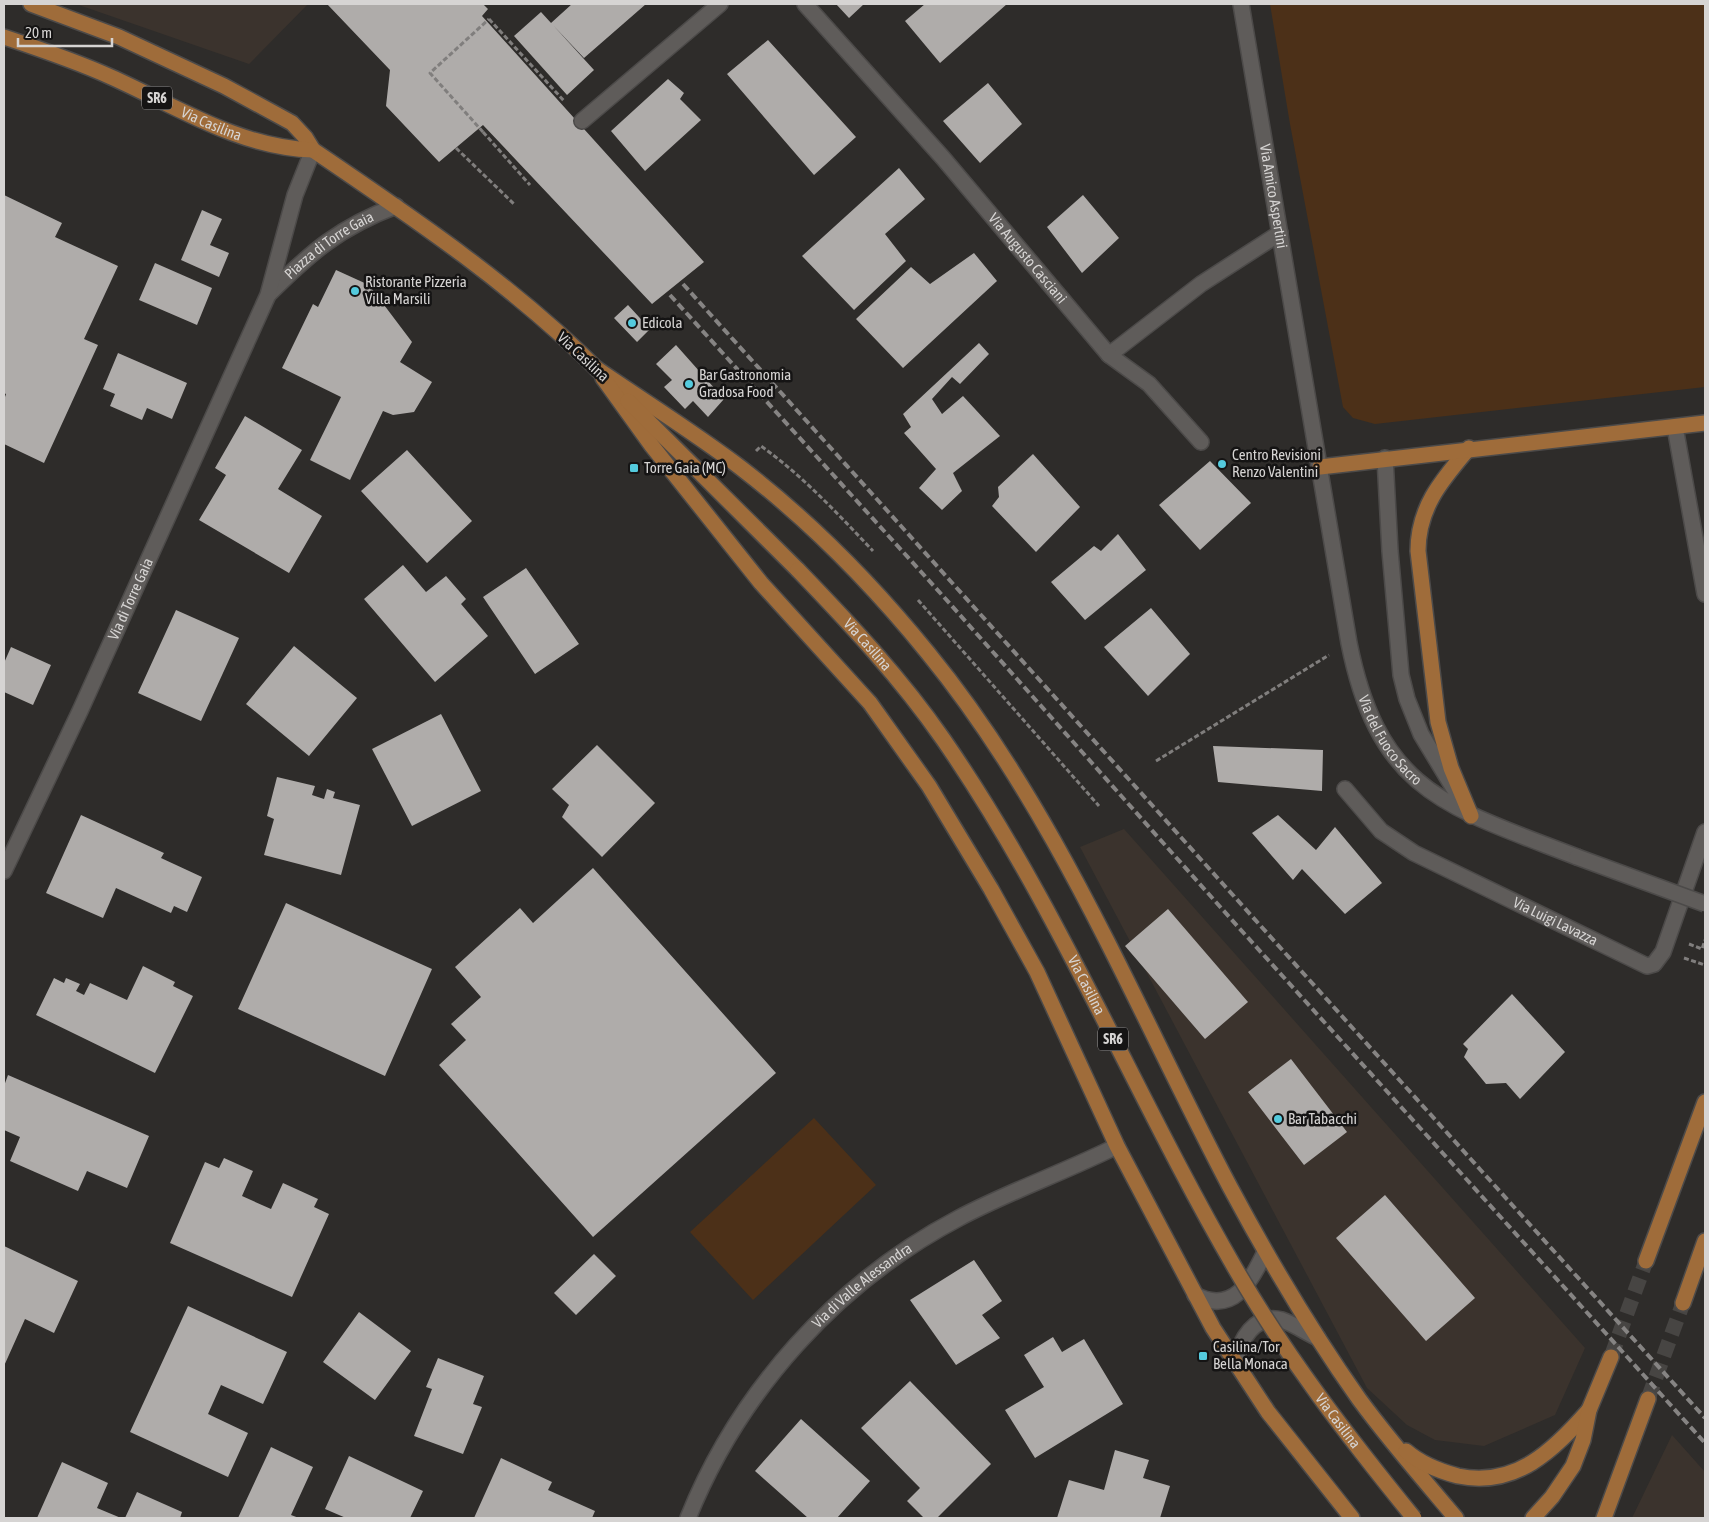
<svg xmlns="http://www.w3.org/2000/svg" width="1709" height="1522" viewBox="0 0 1709 1522" font-family="'Asap Condensed',sans-serif">
<style>
.built{fill:#3b332d}
.green{fill:#4c3018}
.building{fill:#afacaa}
.lines{fill:none;stroke-linecap:round;stroke-linejoin:round}
.major-tunnel{stroke:#474543;stroke-width:15;stroke-dasharray:15 8;stroke-linecap:butt}
.minor-casing{stroke:#4c4a49;stroke-width:18}
.major-casing{stroke:#4c4a49;stroke-width:18}
.path{stroke:#807e7d;stroke-width:3;stroke-dasharray:5 2.5;stroke-linecap:butt}
.minor{stroke:#5f5c5a;stroke-width:15}
.major{stroke:#9f6c3a;stroke-width:15}
.rail{stroke:#868483;stroke-width:4;stroke-dasharray:8 4;stroke-linecap:butt}
.minor-bridge-casing{stroke:#4c4a49;stroke-width:18;stroke-linecap:butt}
.major-bridge-casing{stroke:#4c4a49;stroke-width:18;stroke-linecap:butt}
.path-bridge{stroke:#807e7d;stroke-width:3;stroke-dasharray:5 2.5;stroke-linecap:butt}
.minor-bridge{stroke:#5f5c5a;stroke-width:15}
.major-bridge{stroke:#9f6c3a;stroke-width:15}
.poi-dot{fill:#54cadd;stroke:#151414;stroke-width:2}
.labels{text-anchor:middle;stroke-width:5;stroke-linejoin:round;paint-order:stroke}
.shield{fill:#151414;stroke:#9c9a9a;stroke-width:1}
.shield-label{font-size:14px;font-weight:bold;fill:#d6d4d3}
.street-label{font-size:15px;fill:#d6d4d3;stroke:#151414}
.poi-label{font-size:15px;fill:#d6d4d3;stroke:#151414;text-anchor:start}
</style>
<rect width="100%" height="100%" fill="#2e2c2a"/>
<path class="built" d="M 76,4 L 308,4 L 249,64 Z
M 1124,829 L 1585,1348 L 1555,1415 L 1484,1446 L 1435,1440 L 1407,1425 L 1367,1388 L 1080,847 Z
M 1672,1435 L 1705,1472 L 1705,1518 L 1632,1518 Z"/>
<path class="green" d="M 1270,4 L 1705,4 L 1705,387 L 1375,424 L 1353,418 L 1343,407 L 1290,124 Z
M 814,1118 L 876,1185 L 753,1300 L 690,1232 Z"/>
<path class="building" d="M 327,4 L 483,4 L 488,9 L 482,16 L 704,262 L 652,304 L 483,125 L 439,162 L 386,106 L 390,70 Z
M 572,4 L 646,4 L 584,58 L 551,23 Z
M 836,4 L 864,4 L 849,18 Z
M 925,4 L 1007,4 L 940,63 L 905,21 Z
M 541,12 L 594,70 L 567,95 L 514,36 Z
M 768,40 L 856,137 L 814,175 L 727,74 Z
M 668,79 L 684,93 L 680,99 L 701,120 L 645,171 L 611,131 Z
M 988,83 L 1022,124 L 980,163 L 943,121 Z
M 899,168 L 925,199 L 885,234 L 906,261 L 854,310 L 802,256 Z
M 4,195 L 62,223 L 55,237 L 118,266 L 84,339 L 98,345 L 44,463 L 4,444 L 4,400 L 6,394 L 4,393 Z
M 1083,195 L 1119,238 L 1082,273 L 1047,227 Z
M 202,210 L 222,219 L 210,245 L 229,253 L 219,277 L 181,260 Z
M 974,253 L 997,281 L 903,368 L 856,319 L 911,267 L 930,284 Z
M 155,263 L 212,288 L 197,325 L 139,300 Z
M 336,270 L 369,285 L 412,342 L 400,362 L 432,382 L 414,412 L 393,415 L 383,411 L 350,480 L 310,460 L 341,397 L 282,368 L 313,304 L 318,307 Z
M 628,305 L 650,329 L 637,342 L 614,318 Z
M 979,343 L 989,354 L 960,384 L 952,377 L 932,399 L 942,414 L 963,396 L 1000,436 L 953,473 L 962,491 L 942,510 L 919,488 L 936,469 L 904,433 L 911,427 L 903,414 Z
M 676,345 L 724,399 L 708,417 L 693,401 L 685,409 L 664,387 L 672,380 L 656,364 Z
M 118,353 L 187,383 L 172,419 L 147,408 L 142,420 L 110,406 L 115,394 L 103,389 Z
M 245,416 L 302,450 L 278,489 L 322,516 L 289,573 L 199,520 L 226,475 L 215,468 Z
M 407,450 L 472,521 L 427,563 L 361,491 Z
M 1033,454 L 1080,507 L 1036,552 L 992,506 L 999,497 L 998,487 Z
M 1210,461 L 1251,503 L 1200,550 L 1159,505 Z
M 1118,534 L 1146,570 L 1085,620 L 1051,582 L 1094,546 L 1101,551 Z
M 403,565 L 426,592 L 446,576 L 466,599 L 461,604 L 488,636 L 435,682 L 364,599 Z
M 526,568 L 579,644 L 535,674 L 483,597 Z
M 1151,608 L 1190,654 L 1148,696 L 1104,647 Z
M 176,610 L 239,638 L 201,721 L 138,693 Z
M 294,646 L 357,698 L 309,756 L 246,704 Z
M 11,647 L 51,665 L 33,705 L 4,692 L 4,663 Z
M 441,714 L 481,791 L 412,826 L 372,749 Z
M 597,745 L 655,803 L 602,857 L 562,817 L 569,805 L 552,789 Z
M 1213,746 L 1323,750 L 1322,791 L 1218,782 Z
M 277,777 L 315,786 L 312,795 L 324,799 L 327,789 L 335,792 L 333,798 L 360,805 L 341,875 L 264,855 L 274,819 L 267,816 Z
M 81,815 L 164,853 L 161,858 L 202,877 L 187,912 L 174,906 L 171,913 L 116,888 L 103,918 L 46,893 Z
M 1278,815 L 1316,850 L 1335,827 L 1382,883 L 1345,914 L 1302,869 L 1293,880 L 1252,833 Z
M 593,868 L 776,1073 L 593,1237 L 439,1065 L 466,1040 L 451,1024 L 481,997 L 455,967 L 520,908 L 533,923 Z
M 286,903 L 432,969 L 385,1076 L 238,1009 Z
M 1168,909 L 1248,1002 L 1205,1039 L 1125,946 Z
M 143,966 L 175,982 L 173,986 L 193,996 L 155,1073 L 36,1015 L 54,978 L 64,983 L 66,978 L 80,984 L 76,991 L 84,995 L 90,983 L 127,1000 Z
M 1512,994 L 1565,1052 L 1520,1099 L 1506,1083 L 1486,1084 L 1464,1057 L 1468,1049 L 1463,1044 Z
M 1291,1059 L 1347,1132 L 1304,1165 L 1248,1092 Z
M 8,1075 L 149,1136 L 127,1188 L 87,1171 L 78,1191 L 10,1161 L 20,1137 L 4,1130 L 4,1086 Z
M 224,1158 L 253,1171 L 242,1196 L 271,1209 L 283,1183 L 318,1199 L 314,1207 L 329,1214 L 292,1297 L 170,1243 L 205,1162 L 219,1168 Z
M 1385,1195 L 1475,1298 L 1426,1341 L 1336,1238 Z
M 4,1246 L 78,1281 L 54,1333 L 25,1319 L 4,1366 Z
M 594,1254 L 616,1276 L 576,1315 L 554,1293 Z
M 974,1260 L 1002,1301 L 982,1315 L 1000,1338 L 956,1365 L 910,1300 Z
M 188,1306 L 287,1352 L 263,1404 L 221,1385 L 208,1414 L 248,1433 L 228,1477 L 130,1432 Z
M 359,1312 L 411,1351 L 375,1400 L 323,1362 Z
M 1053,1337 L 1062,1352 L 1084,1339 L 1123,1404 L 1035,1458 L 1005,1410 L 1044,1387 L 1024,1355 Z
M 438,1358 L 484,1376 L 473,1404 L 482,1407 L 463,1454 L 414,1436 L 432,1389 L 426,1387 Z
M 910,1381 L 991,1464 L 937,1518 L 924,1518 L 907,1501 L 920,1488 L 861,1428 Z
M 801,1419 L 870,1481 L 837,1518 L 808,1518 L 755,1471 Z
M 271,1447 L 313,1467 L 291,1515 L 299,1518 L 238,1518 Z
M 1115,1450 L 1149,1460 L 1143,1478 L 1170,1486 L 1160,1518 L 1057,1518 L 1069,1480 L 1104,1490 Z
M 349,1456 L 423,1491 L 410,1518 L 346,1518 L 325,1509 Z
M 501,1458 L 552,1482 L 548,1490 L 595,1511 L 592,1518 L 474,1518 Z
M 62,1462 L 108,1483 L 97,1508 L 121,1518 L 37,1518 Z
M 137,1492 L 182,1512 L 180,1518 L 125,1518 Z"/>
<g class="lines">
<path class="major-tunnel" d="M 1611,1357 L 1646,1261
M 1648,1399 L 1683,1303"/>
<defs>
<g id="minor">
<path id="s1" d="M 805,4 L 943,158 L 1109,355 L 1201,284 L 1280,233"/>
<path id="s2" d="M 1241,4 L 1349,643 C 1379,793 1448,807 1577,857"/>
<path d="M 582,121 L 720,4"/>
<path id="s3" d="M 269,294 C 311,252 340,227 396,206"/>
<path d="M 1109,355 L 1149,384 L 1201,442"/>
<path d="M 1675,427 L 1705,594"/>
<path d="M 1385,458 L 1390,551 L 1401,675 L 1407,699 L 1421,734 L 1456,792"/>
<path id="s4" d="M 1345,789 L 1381,831 L 1414,853 L 1647,966 L 1654,964 L 1663,952 L 1705,832"/>
<path id="s5" d="M 4,871 L 80,711 L 268,295 L 295,195 L 313,150"/>
<path d="M 1195,1295 C 1233,1315 1251,1282 1265,1252"/>
<path d="M 1236,1363 C 1239,1340 1255,1313 1282,1320 C 1294,1324 1307,1333 1318,1338"/>
<path id="s6" d="M 688,1518 C 739,1391 837,1282 959,1218 C 1010,1191 1065,1172 1117,1146"/>
</g>
<g id="major">
<path d="M 31,4 L 119,37 L 224,86 L 292,123 L 305,137 L 313,150 C 415,219 517,288 604,376"/>
<path id="s7" d="M 4,37 C 40,49 76,61 111,77 C 176,106 240,148 313,150"/>
<path d="M 597,369 C 645,402 695,433 741,468 C 811,522 873,585 928,653 C 1058,812 1135,1007 1230,1187 C 1269,1260 1311,1331 1359,1399 C 1389,1440 1423,1479 1456,1518"/>
<path d="M 603,378 L 652,446 L 761,583 L 870,703 L 929,786 L 991,889 L 1037,972 L 1117,1146 L 1213,1328 L 1268,1412 L 1352,1518"/>
<path d="M 628,401 L 798,570"/>
<path d="M 1469,448 C 1442,480 1418,507 1418,551 L 1438,722 L 1451,768 L 1471,816"/>
<path d="M 1320,467 L 1705,423"/>
<path d="M 1646,1261 L 1705,1102"/>
<path d="M 1683,1303 L 1705,1241"/>
<path d="M 1406,1451 C 1421,1464 1439,1471 1458,1476 C 1516,1488 1554,1450 1589,1410"/>
<path d="M 1533,1518 L 1552,1497 L 1573,1466 L 1583,1440 L 1589,1410 L 1611,1357"/>
<path d="M 1604,1518 L 1648,1399"/>
</g>
</defs>
<use href="#minor" class="minor-casing"/>
<use href="#major" class="major-casing"/>
<path class="path" d="M 489,19 L 565,102
M 483,132 L 530,185
M 456,148 L 514,204
M 756,451 L 761,446 C 803,476 838,514 873,551
M 918,600 L 1099,806
M 1156,761 L 1329,655
M 1689,944 L 1702,949 L 1705,940
M 1684,958 L 1705,965"/>
<use href="#minor" class="minor"/>
<use href="#major" class="major"/>
<path class="rail" d="M 683,284 C 1024,662 1363,1041 1705,1418
M 670,295 L 943,596 L 1231,919 L 1705,1443"/>
<defs>
<path id="minor-bridge" d="M 1577,857 L 1705,904"/>
<g id="major-bridge">
<path id="s8" d="M 798,570 C 850,624 900,677 943,739 C 1058,905 1134,1094 1235,1268 C 1287,1358 1349,1438 1414,1518"/>
</g>
</defs>
<use href="#minor-bridge" class="minor-bridge-casing"/>
<use href="#major-bridge" class="major-bridge-casing"/>
<path class="path-bridge" d="M 483,132 L 430,73 L 489,19"/>
<use href="#minor-bridge" class="minor-bridge"/>
<use href="#major-bridge" class="major-bridge"/>
</g>
<g class="poi-dot">
<circle cx="355" cy="291" r="5"/>
<circle cx="632" cy="323" r="5"/>
<circle cx="689" cy="384" r="5"/>
<circle cx="1222" cy="464" r="5"/>
<rect x="629" y="463" width="10" height="10" rx="2.5"/>
<circle cx="1278" cy="1119" r="5"/>
<rect x="1198" y="1351" width="10" height="10" rx="2.5"/>
</g>
<g class="labels">
<g class="shield">
<rect x="142" y="86.5" width="30" height="23" rx="4"/>
<rect x="1098" y="1027.5" width="30" height="23" rx="4"/>
</g>
<g class="shield-label">
<text x="157" y="103">SR6</text>
<text x="1113" y="1044">SR6</text>
</g>
<g class="street-label">
<text dy="5" stroke="none"><textPath href="#s7" startOffset="225">Via Casilina</textPath></text>
<text dy="5" stroke="none"><textPath href="#s2" startOffset="195">Via Amico Aspertini</textPath></text>
<text dy="5" stroke="none"><textPath href="#s3" startOffset="78">Piazza di Torre Gaia</textPath></text>
<text dy="5" stroke="none"><textPath href="#s1" startOffset="338">Via Augusto Casciani</textPath></text>
<text transform="translate(583 357) rotate(43)" y="5">Via Casilina</text>
<text dy="5" stroke="none"><textPath href="#s5" startOffset="300">Via di Torre Gaia</textPath></text>
<text dy="5" stroke="none"><textPath href="#s8" startOffset="102">Via Casilina</textPath></text>
<text dy="5" stroke="none"><textPath href="#s2" startOffset="755">Via del Fuoco Sacro</textPath></text>
<text dy="5" stroke="none"><textPath href="#s4" startOffset="252">Via Luigi Lavazza</textPath></text>
<text dy="5" stroke="none"><textPath href="#s8" startOffset="508">Via Casilina</textPath></text>
<text dy="5" stroke="none"><textPath href="#s6" startOffset="294">Via di Valle Alessandra</textPath></text>
<text dy="5" stroke="none"><textPath href="#s8" startOffset="1012">Via Casilina</textPath></text>
</g>
<g class="poi-label">
<text x="365" y="287">Ristorante Pizzeria<tspan x="365" dy="17">Villa Marsili</tspan></text>
<text x="642" y="328">Edicola</text>
<text x="699" y="380">Bar Gastronomia<tspan x="699" dy="17">Gradosa Food</tspan></text>
<text x="1232" y="460">Centro Revisioni<tspan x="1232" dy="17">Renzo Valentini</tspan></text>
<text x="644" y="473">Torre Gaia (MC)</text>
<text x="1288" y="1124">Bar Tabacchi</text>
<text x="1213" y="1352">Casilina/Tor<tspan x="1213" dy="17">Bella Monaca</tspan></text>
</g>
</g>
<rect width="1709" height="1522" fill="none" stroke="#d6d4d3" stroke-width="10"/>
<path d="M18 38v8h94v-8" fill="none" stroke="#d6d4d3" stroke-width="2.5"/>
<text x="25" y="38" font-size="15" fill="#d6d4d3" stroke="#151414" stroke-width="4" paint-order="stroke">20 m</text>
</svg>
